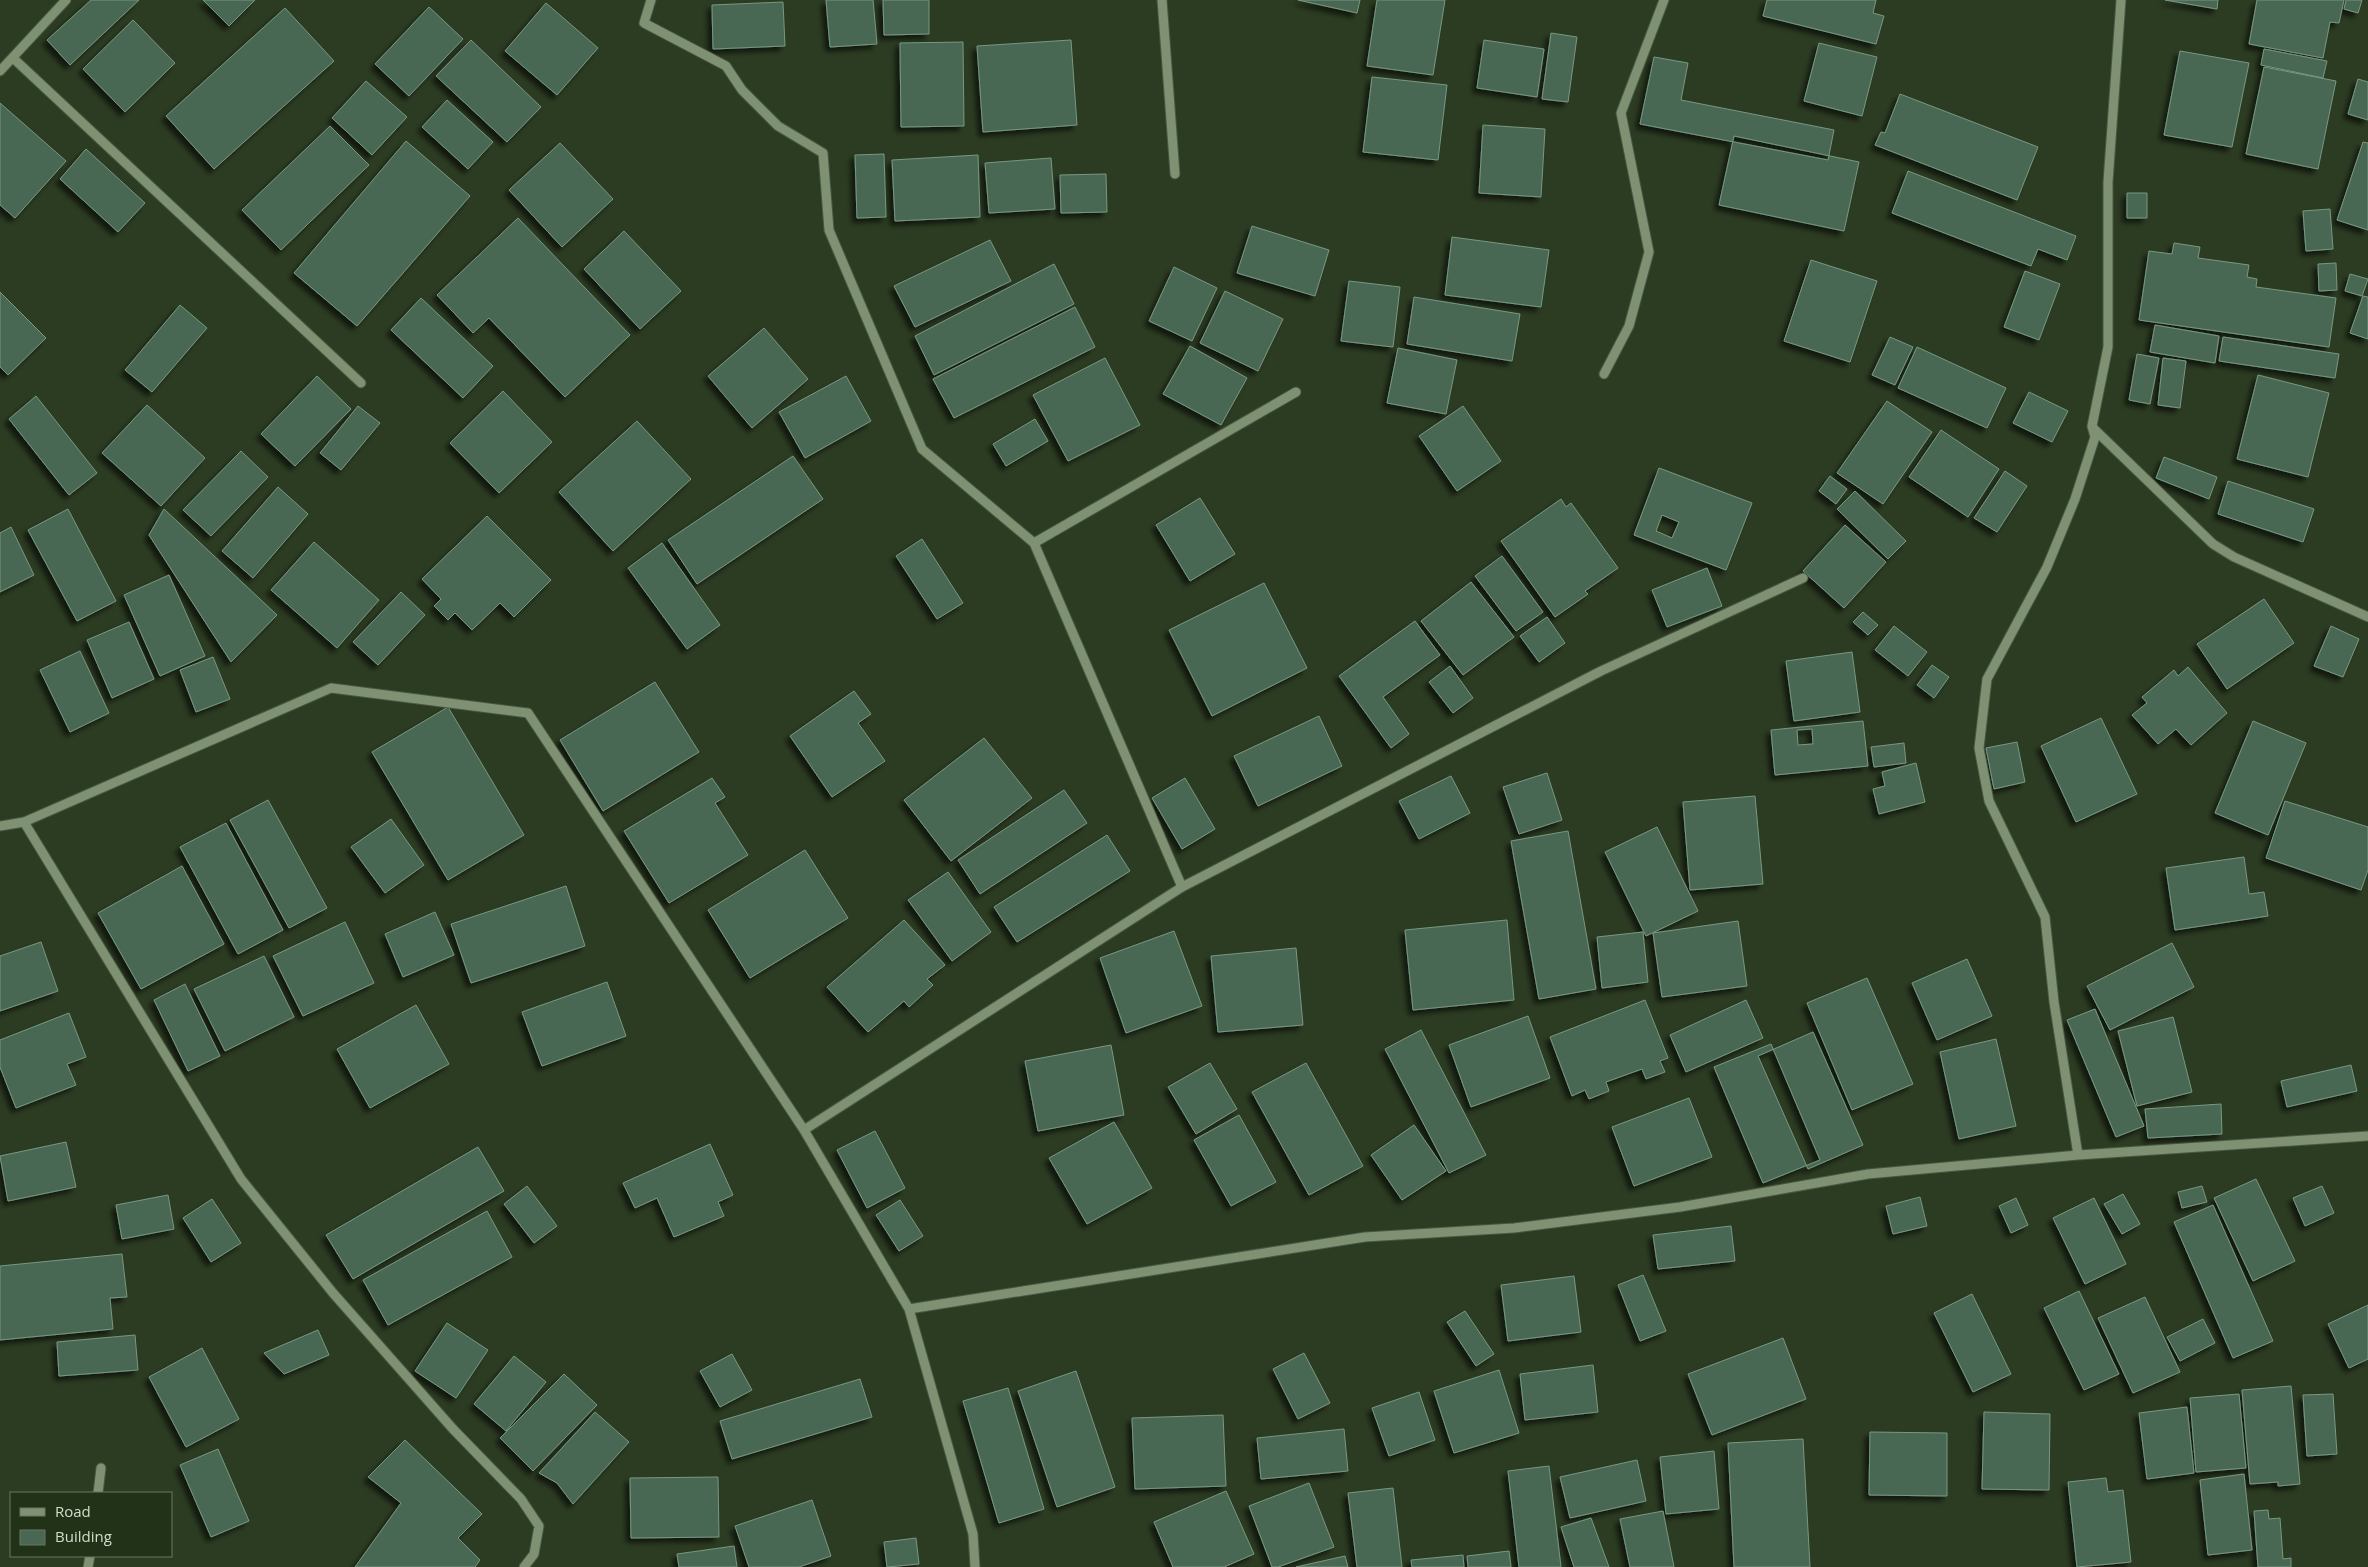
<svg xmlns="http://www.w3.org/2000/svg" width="2368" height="1567" viewBox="0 0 2368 1567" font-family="'Open Sans',sans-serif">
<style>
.building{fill:#496753;stroke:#789882;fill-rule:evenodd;filter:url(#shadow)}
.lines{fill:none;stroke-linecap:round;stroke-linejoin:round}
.minor-casing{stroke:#495740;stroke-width:11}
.minor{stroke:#7e9173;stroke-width:9}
</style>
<defs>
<filter id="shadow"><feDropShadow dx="-4.5" dy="4.5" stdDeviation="2.5" flood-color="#0009"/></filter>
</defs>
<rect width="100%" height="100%" fill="#2c3c22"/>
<path class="building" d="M 91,0 L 139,0 L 70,65 L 47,40 Z
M 203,0 L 255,0 L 229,26 Z
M 826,0 L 873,0 L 877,44 L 830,47 Z
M 883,0 L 929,0 L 929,34 L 884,35 Z
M 1298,0 L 1360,0 L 1357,13 Z
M 1377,0 L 1445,0 L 1433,75 L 1367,66 Z
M 1767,0 L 1876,0 L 1873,13 L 1884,16 L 1876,44 L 1763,16 Z
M 2165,0 L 2218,0 L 2217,9 Z
M 2257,0 L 2344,0 L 2339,23 L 2330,22 L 2323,58 L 2249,44 Z
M 2346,0 L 2362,0 L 2358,13 L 2344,9 Z
M 783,2 L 785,46 L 713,49 L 712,5 Z
M 546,3 L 598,48 L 557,95 L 505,51 Z
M 429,7 L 463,39 L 409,96 L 375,64 Z
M 285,8 L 334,61 L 214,169 L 166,116 Z
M 133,20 L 175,63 L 125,112 L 83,69 Z
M 1551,33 L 1577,37 L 1568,102 L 1542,99 Z
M 471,40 L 541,107 L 507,142 L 436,76 Z
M 1071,40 L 1077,125 L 983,132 L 977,46 Z
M 1484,40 L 1544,49 L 1537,97 L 1477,88 Z
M 963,42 L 964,126 L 901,127 L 900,43 Z
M 1819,43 L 1877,57 L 1862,116 L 1804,101 Z
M 2264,49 L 2327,61 L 2323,78 L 2261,65 Z
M 2180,51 L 2249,63 L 2232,147 L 2164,135 Z
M 1654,57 L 1688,63 L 1681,100 L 1834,130 L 1828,160 L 1640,124 Z
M 2264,67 L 2336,81 L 2318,169 L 2246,154 Z
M 1372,77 L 1447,85 L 1438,160 L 1363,152 Z
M 2358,79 L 2368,82 L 2368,120 L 2348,114 Z
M 366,81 L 407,117 L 372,155 L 332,118 Z
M 1900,94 L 2038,147 L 2017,200 L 1875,145 L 1881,132 L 1885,133 Z
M 447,100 L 493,142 L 468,169 L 422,127 Z
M 0,103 L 66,161 L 15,218 L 0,205 Z
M 1483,125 L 1545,129 L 1541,197 L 1479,193 Z
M 330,126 L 369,165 L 281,250 L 242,210 Z
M 1734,136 L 1859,162 L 1844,231 L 1719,205 Z
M 406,141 L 470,196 L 357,326 L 294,273 Z
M 2363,142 L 2368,143 L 2368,230 L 2337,220 Z
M 560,143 L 613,199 L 562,247 L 509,190 Z
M 86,149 L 145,203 L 118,232 L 60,179 Z
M 884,154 L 886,217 L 857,218 L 855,155 Z
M 978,155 L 980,217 L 895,221 L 892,160 Z
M 1051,158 L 1055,209 L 989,213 L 985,163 Z
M 1908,171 L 2076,236 L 2067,260 L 2038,249 L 2031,266 L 1892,213 Z
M 1106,174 L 1107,212 L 1061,213 L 1060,175 Z
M 2127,193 L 2147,193 L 2147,218 L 2127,218 Z
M 2330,209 L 2333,249 L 2306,251 L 2303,211 Z
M 518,218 L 630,335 L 565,397 L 489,318 L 473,333 L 437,295 Z
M 1252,226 L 1329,250 L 1315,296 L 1237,273 Z
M 624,231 L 681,291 L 640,329 L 584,269 Z
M 1452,237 L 1549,250 L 1541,307 L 1445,295 Z
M 990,240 L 1011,281 L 915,327 L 894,286 Z
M 2174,243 L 2200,247 L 2198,258 L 2249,265 L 2247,277 L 2257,279 L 2256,287 L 2336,298 L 2329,347 L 2139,320 L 2149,251 L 2172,254 Z
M 1811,260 L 1877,281 L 1850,362 L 1784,341 Z
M 2336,263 L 2337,290 L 2319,291 L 2318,264 Z
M 1054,264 L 1074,304 L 934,375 L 915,336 Z
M 1174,267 L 1217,288 L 1192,341 L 1149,321 Z
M 2025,271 L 2060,284 L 2039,340 L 2004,327 Z
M 2350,274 L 2368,279 L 2362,296 L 2345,291 Z
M 1349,281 L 1400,287 L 1393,347 L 1341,341 Z
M 1225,291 L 1283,319 L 1258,371 L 1200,343 Z
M 0,292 L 46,338 L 8,375 L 0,367 Z
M 2363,296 L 2368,297 L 2368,339 L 2350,333 Z
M 1414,297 L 1520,314 L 1512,361 L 1407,344 Z
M 421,298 L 493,366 L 463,398 L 391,330 Z
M 180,305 L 207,328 L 152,392 L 125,370 Z
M 1075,307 L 1095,347 L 954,418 L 933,379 Z
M 2155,325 L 2219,336 L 2215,363 L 2150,352 Z
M 764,328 L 808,379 L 752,428 L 708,376 Z
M 1890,337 L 1913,347 L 1895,385 L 1872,375 Z
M 2223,337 L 2339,354 L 2335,378 L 2219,361 Z
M 1190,346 L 1247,378 L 1221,425 L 1163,394 Z
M 1917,347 L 2006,388 L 1987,428 L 1898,388 Z
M 1398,348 L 1457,360 L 1446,414 L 1387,403 Z
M 2137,354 L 2159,358 L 2150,404 L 2129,400 Z
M 1105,358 L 1140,425 L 1068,461 L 1033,395 Z
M 2163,358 L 2186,361 L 2180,408 L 2158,405 Z
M 2258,375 L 2329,393 L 2308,477 L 2237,459 Z
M 317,376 L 351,409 L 295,466 L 261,434 Z
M 846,376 L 871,421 L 805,458 L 779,412 Z
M 503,391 L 552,442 L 499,493 L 450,443 Z
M 2029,392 L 2068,411 L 2052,442 L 2013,423 Z
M 36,396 L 97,473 L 69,495 L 9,419 Z
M 1887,401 L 1932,432 L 1883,504 L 1837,473 Z
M 147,405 L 205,458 L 161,506 L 102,453 Z
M 358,406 L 380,423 L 341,470 L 320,453 Z
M 1463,406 L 1501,461 L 1457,491 L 1419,436 Z
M 1035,419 L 1048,441 L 1006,466 L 993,444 Z
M 637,421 L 691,479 L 613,551 L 559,492 Z
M 1941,430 L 1999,469 L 1968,517 L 1909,477 Z
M 241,451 L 268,477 L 211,536 L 183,510 Z
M 793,456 L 823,499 L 697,584 L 668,540 Z
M 2164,457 L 2217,477 L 2209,499 L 2156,478 Z
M 1659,468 L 1752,503 L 1726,570 L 1634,535 ZM 1662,515 L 1679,522 L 1672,538 L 1656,531 Z
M 2005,471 L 2027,486 L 1997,532 L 1974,518 Z
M 1830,476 L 1847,489 L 1836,504 L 1819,491 Z
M 2228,481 L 2314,509 L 2303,542 L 2218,514 Z
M 278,487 L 308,514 L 253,578 L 222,551 Z
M 1855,491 L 1906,541 L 1888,559 L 1837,509 Z
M 1200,498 L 1235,554 L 1190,581 L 1156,525 Z
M 1561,499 L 1566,507 L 1571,503 L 1618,568 L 1585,591 L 1588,594 L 1555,617 L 1501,541 Z
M 68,509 L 116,601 L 77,621 L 28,530 Z
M 164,509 L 277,615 L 231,662 L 149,535 Z
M 487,516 L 551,580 L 514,617 L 500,603 L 472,630 L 455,613 L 448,620 L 434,606 L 441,599 L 422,579 Z
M 1845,525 L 1886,562 L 1844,608 L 1803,571 Z
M 11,527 L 34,575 L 0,592 L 0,533 Z
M 922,539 L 963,603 L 937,619 L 896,556 Z
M 314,542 L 379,600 L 337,648 L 271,590 Z
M 662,543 L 720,625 L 687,649 L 628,568 Z
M 1502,556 L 1543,612 L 1516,631 L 1475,576 Z
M 1707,568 L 1722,606 L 1667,627 L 1652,590 Z
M 169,575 L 205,656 L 160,676 L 124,595 Z
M 1471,582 L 1514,637 L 1463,675 L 1421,621 Z
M 1264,583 L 1307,668 L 1212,716 L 1169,630 Z
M 401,592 L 425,615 L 378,665 L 353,642 Z
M 2264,599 L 2294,643 L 2227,689 L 2197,644 Z
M 1863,612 L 1878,625 L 1868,635 L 1853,622 Z
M 1547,617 L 1565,643 L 1539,662 L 1520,636 Z
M 1415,621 L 1440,655 L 1383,697 L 1409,734 L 1391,748 L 1339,676 Z
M 129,622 L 154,679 L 112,698 L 87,640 Z
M 1894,626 L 1927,652 L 1908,676 L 1875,650 Z
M 2331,626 L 2359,639 L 2343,677 L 2314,666 Z
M 80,651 L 109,713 L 70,732 L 40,670 Z
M 1852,652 L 1860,712 L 1794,721 L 1786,661 Z
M 213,657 L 230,699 L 196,712 L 180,670 Z
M 1932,665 L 1949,677 L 1934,698 L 1917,685 Z
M 1450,666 L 1473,698 L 1453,713 L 1429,682 Z
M 2188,667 L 2227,713 L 2191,745 L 2176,729 L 2158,744 L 2132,715 L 2147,703 L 2142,697 L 2174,670 L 2178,676 Z
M 655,682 L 699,752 L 603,811 L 560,740 Z
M 854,691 L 871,714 L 858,723 L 885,761 L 832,797 L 790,736 Z
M 448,707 L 524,835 L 448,880 L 372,752 Z
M 1319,716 L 1342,766 L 1258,806 L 1234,756 Z
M 2101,718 L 2137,794 L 2076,822 L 2041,746 Z
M 1863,721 L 1868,766 L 1775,775 L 1771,730 ZM 1812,729 L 1813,744 L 1798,745 L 1797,730 Z
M 2253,721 L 2306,743 L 2268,835 L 2215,813 Z
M 984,738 L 1032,798 L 951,861 L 904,800 Z
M 2017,742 L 2025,782 L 1994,789 L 1986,748 Z
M 1904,743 L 1906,763 L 1874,767 L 1871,747 Z
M 1916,763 L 1925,802 L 1879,814 L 1873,789 L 1885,786 L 1882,772 Z
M 1547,773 L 1562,820 L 1519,834 L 1503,787 Z
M 1451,776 L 1470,813 L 1419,839 L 1399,801 Z
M 712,778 L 725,797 L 715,803 L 748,855 L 669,903 L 624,831 Z
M 1185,778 L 1215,829 L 1182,849 L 1152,798 Z
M 1064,790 L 1087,823 L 980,894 L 958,860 Z
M 1755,796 L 1763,884 L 1690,890 L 1683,802 Z
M 268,800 L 327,908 L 289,928 L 230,820 Z
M 2285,801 L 2368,827 L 2368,870 L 2361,890 L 2266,858 Z
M 391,819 L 424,865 L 385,893 L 351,847 Z
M 226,823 L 283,930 L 238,954 L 180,847 Z
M 1657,827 L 1698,911 L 1646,936 L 1605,852 Z
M 1568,831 L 1596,989 L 1539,999 L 1511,841 Z
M 1107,835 L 1130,871 L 1017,942 L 994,907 Z
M 805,850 L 848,918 L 750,978 L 708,910 Z
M 2244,857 L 2249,894 L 2264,892 L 2268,916 L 2175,930 L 2166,868 Z
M 182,866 L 224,944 L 141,989 L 98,913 Z
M 948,872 L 991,932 L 952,961 L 908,900 Z
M 566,886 L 585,946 L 471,983 L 451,924 Z
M 435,912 L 454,955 L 403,977 L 385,934 Z
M 904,920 L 945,965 L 927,979 L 933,985 L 909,1007 L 904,1001 L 868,1032 L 827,987 Z
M 1507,920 L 1514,1000 L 1413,1010 L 1405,930 Z
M 1738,921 L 1747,986 L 1662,997 L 1653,933 Z
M 345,922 L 374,983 L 303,1016 L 273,956 Z
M 1174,931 L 1202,1006 L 1126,1033 L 1100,958 Z
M 1643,932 L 1648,982 L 1602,988 L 1597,937 Z
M 41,942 L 58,991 L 0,1011 L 0,956 Z
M 2172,943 L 2194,987 L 2110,1030 L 2087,986 Z
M 1296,948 L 1303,1025 L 1218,1032 L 1211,956 Z
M 264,956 L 294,1017 L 225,1051 L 194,989 Z
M 1967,959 L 1992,1016 L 1937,1040 L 1912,983 Z
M 1867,978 L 1913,1084 L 1852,1110 L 1807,1003 Z
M 607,982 L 626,1036 L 542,1066 L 522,1012 Z
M 185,984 L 220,1056 L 188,1071 L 154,1000 Z
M 1645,1000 L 1668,1058 L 1660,1061 L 1665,1072 L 1646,1079 L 1642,1069 L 1606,1082 L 1609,1091 L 1589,1099 L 1585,1090 L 1572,1096 L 1550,1037 Z
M 1746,1000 L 1763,1038 L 1686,1072 L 1670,1035 Z
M 416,1005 L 449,1064 L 370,1108 L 337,1049 Z
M 2095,1009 L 2144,1126 L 2116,1137 L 2067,1020 Z
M 69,1013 L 86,1057 L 67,1064 L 76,1085 L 16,1108 L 0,1067 L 0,1040 Z
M 1528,1016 L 1550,1078 L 1471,1107 L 1449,1045 Z
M 2173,1017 L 2192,1092 L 2137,1106 L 2118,1031 Z
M 1421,1030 L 1486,1155 L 1449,1173 L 1385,1049 Z
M 1813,1032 L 1863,1145 L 1808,1169 L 1758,1056 Z
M 1996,1039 L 2016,1126 L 1959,1139 L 1940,1052 Z
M 1771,1044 L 1820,1160 L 1763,1183 L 1714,1067 Z
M 1111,1045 L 1124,1115 L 1038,1131 L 1025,1061 Z
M 1210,1063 L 1237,1109 L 1196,1134 L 1168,1087 Z
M 1306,1063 L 1363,1166 L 1309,1195 L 1252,1092 Z
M 2351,1065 L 2357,1091 L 2287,1107 L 2281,1081 Z
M 1689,1098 L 1712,1157 L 1634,1186 L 1612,1127 Z
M 2221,1104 L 2222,1134 L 2148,1138 L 2145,1109 Z
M 1239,1115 L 1276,1182 L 1231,1206 L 1194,1140 Z
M 1114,1122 L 1152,1188 L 1087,1224 L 1049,1158 Z
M 1414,1125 L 1446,1171 L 1402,1200 L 1371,1155 Z
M 875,1131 L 905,1188 L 867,1208 L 837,1150 Z
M 66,1142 L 76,1187 L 8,1201 L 0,1156 Z
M 710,1144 L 733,1195 L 718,1202 L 724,1216 L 674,1237 L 657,1198 L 635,1208 L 623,1183 Z
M 478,1147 L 504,1191 L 353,1279 L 326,1235 Z
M 2256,1179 L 2295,1261 L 2253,1281 L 2214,1198 Z
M 527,1186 L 557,1226 L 534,1243 L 504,1204 Z
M 2202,1186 L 2207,1202 L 2182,1208 L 2178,1192 Z
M 2322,1186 L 2334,1213 L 2305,1226 L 2293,1198 Z
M 2123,1194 L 2140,1224 L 2122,1234 L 2104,1204 Z
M 168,1195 L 174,1229 L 122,1239 L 116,1205 Z
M 1920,1197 L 1927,1226 L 1893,1234 L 1886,1206 Z
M 2016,1198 L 2028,1225 L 2011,1233 L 1999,1206 Z
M 2094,1198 L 2126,1264 L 2085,1284 L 2053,1218 Z
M 212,1199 L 241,1243 L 211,1262 L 183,1218 Z
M 900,1200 L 923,1236 L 899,1251 L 876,1215 Z
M 2213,1205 L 2273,1341 L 2233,1358 L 2174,1222 Z
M 487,1211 L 512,1257 L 388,1325 L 363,1280 Z
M 1731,1226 L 1735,1261 L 1658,1269 L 1653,1235 Z
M 122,1254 L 127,1297 L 110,1298 L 113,1329 L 0,1340 L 0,1266 Z
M 1643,1275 L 1666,1331 L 1640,1341 L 1618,1285 Z
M 1574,1276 L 1581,1332 L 1508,1341 L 1501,1285 Z
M 2079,1291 L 2119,1374 L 2084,1390 L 2044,1308 Z
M 1972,1294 L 2011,1374 L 1973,1392 L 1934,1313 Z
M 2145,1297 L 2180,1372 L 2133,1393 L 2098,1318 Z
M 2368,1305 L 2368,1359 L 2349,1368 L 2328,1324 Z
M 1465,1311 L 1494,1354 L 1476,1366 L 1447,1322 Z
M 2203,1319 L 2215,1343 L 2180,1361 L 2167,1337 Z
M 447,1323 L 488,1350 L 456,1398 L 415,1371 Z
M 318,1330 L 329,1355 L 284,1374 L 264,1353 Z
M 135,1335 L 138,1370 L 59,1376 L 57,1342 Z
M 1783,1338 L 1806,1399 L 1712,1435 L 1688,1374 Z
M 202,1348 L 239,1419 L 186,1447 L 149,1377 Z
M 1304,1353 L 1330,1403 L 1298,1419 L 1273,1369 Z
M 732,1354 L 752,1390 L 720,1407 L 700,1371 Z
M 514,1356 L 546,1382 L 506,1431 L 474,1404 Z
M 1593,1365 L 1598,1412 L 1525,1420 L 1520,1374 Z
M 1499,1370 L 1519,1433 L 1454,1453 L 1434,1391 Z
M 1076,1371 L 1115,1487 L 1057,1507 L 1018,1391 Z
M 564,1374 L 597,1405 L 533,1471 L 500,1438 Z
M 860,1379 L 872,1417 L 732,1459 L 720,1421 Z
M 2291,1386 L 2300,1484 L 2278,1486 L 2278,1482 L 2250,1484 L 2242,1390 Z
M 1008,1388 L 1044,1509 L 999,1523 L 963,1401 Z
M 1419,1392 L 1435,1440 L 1389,1456 L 1372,1408 Z
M 2239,1394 L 2246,1468 L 2196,1472 L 2190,1398 Z
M 2333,1394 L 2337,1454 L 2307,1456 L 2303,1395 Z
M 2187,1407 L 2194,1473 L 2147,1479 L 2139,1413 Z
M 595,1412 L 629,1442 L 573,1504 L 557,1483 L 539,1473 Z
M 1984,1412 L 2050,1414 L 2049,1490 L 1982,1489 Z
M 1223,1415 L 1226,1486 L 1135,1489 L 1132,1418 Z
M 1344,1429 L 1348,1471 L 1261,1479 L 1257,1438 Z
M 1870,1432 L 1947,1433 L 1947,1496 L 1869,1495 Z
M 1803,1439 L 1810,1567 L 1734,1567 L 1728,1443 Z
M 405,1440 L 482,1514 L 458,1538 L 480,1560 L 475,1567 L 355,1567 L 401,1503 L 368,1477 Z
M 218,1449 L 249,1521 L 211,1537 L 180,1465 Z
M 1714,1451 L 1719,1509 L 1666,1514 L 1660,1457 Z
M 1637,1460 L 1646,1501 L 1570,1518 L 1560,1477 Z
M 1549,1466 L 1561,1567 L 1519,1567 L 1508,1471 Z
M 2244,1474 L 2252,1550 L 2208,1555 L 2200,1480 Z
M 718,1477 L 719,1537 L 631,1538 L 630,1478 Z
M 2106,1478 L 2108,1492 L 2123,1490 L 2131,1562 L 2077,1567 L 2068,1482 Z
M 1309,1483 L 1334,1547 L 1278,1567 L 1272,1567 L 1249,1506 Z
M 1393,1488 L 1402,1567 L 1357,1567 L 1348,1493 Z
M 1226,1491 L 1254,1554 L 1224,1567 L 1173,1567 L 1154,1522 Z
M 812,1500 L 831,1556 L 799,1567 L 749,1567 L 735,1526 Z
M 2268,1510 L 2269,1519 L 2280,1518 L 2283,1559 L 2291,1558 L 2291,1567 L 2258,1567 L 2254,1511 Z
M 1663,1511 L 1674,1567 L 1630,1567 L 1620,1519 Z
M 1591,1518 L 1609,1567 L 1574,1567 L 1561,1527 Z
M 916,1538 L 919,1564 L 887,1567 L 884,1542 Z
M 734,1546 L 737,1567 L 679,1567 L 677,1554 Z
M 1509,1551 L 1511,1567 L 1468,1567 L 1467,1556 Z
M 1463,1555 L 1464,1567 L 1412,1567 L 1411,1560 Z
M 1345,1556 L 1348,1567 L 1296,1567 Z"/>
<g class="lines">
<defs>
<path id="minor" d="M 651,0 L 644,23 L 726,66 L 742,90 L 778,126 L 823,153 L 829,230 L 922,449 L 1034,543 L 1182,887
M 1162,0 L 1175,174
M 13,58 L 361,383
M 0,71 L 66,0
M 1604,374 L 1629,326 L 1649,252 L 1621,113 L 1664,0
M 2092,427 L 2213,544 L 2234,557 L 2368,617
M 1034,543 L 1296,392
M 24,822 L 241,1179 L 333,1293 L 453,1429 L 521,1499 L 539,1526 L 534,1554 L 524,1567
M 0,826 L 24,822 L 331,688 L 528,713 L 804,1130 L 909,1309 L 973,1534 L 975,1567
M 804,1130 L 1182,887 L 1601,671 L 1803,578
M 2078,1155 L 2054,1002 L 2045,917 L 1989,801 L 1979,748 L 1987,679 L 2047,567 L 2075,499 L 2095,437 L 2092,426 L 2108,347 L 2108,182 L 2121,0
M 909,1309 L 1365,1237 L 1514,1228 L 1680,1207 L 1868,1174 L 2078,1155 L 2368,1136
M 98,1493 L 101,1468
M 88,1567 L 90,1556"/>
</defs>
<use href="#minor" class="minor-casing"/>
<use href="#minor" class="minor"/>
</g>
<rect x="10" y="1492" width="162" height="65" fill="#223218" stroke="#687660"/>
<rect x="20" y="1508" width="25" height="8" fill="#7e9173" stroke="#687660"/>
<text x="55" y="1517" font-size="15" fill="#d2dccc">Road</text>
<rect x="20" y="1530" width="25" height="15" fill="#496753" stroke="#687660"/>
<text x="55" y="1542" font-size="15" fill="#d2dccc">Building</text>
</svg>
